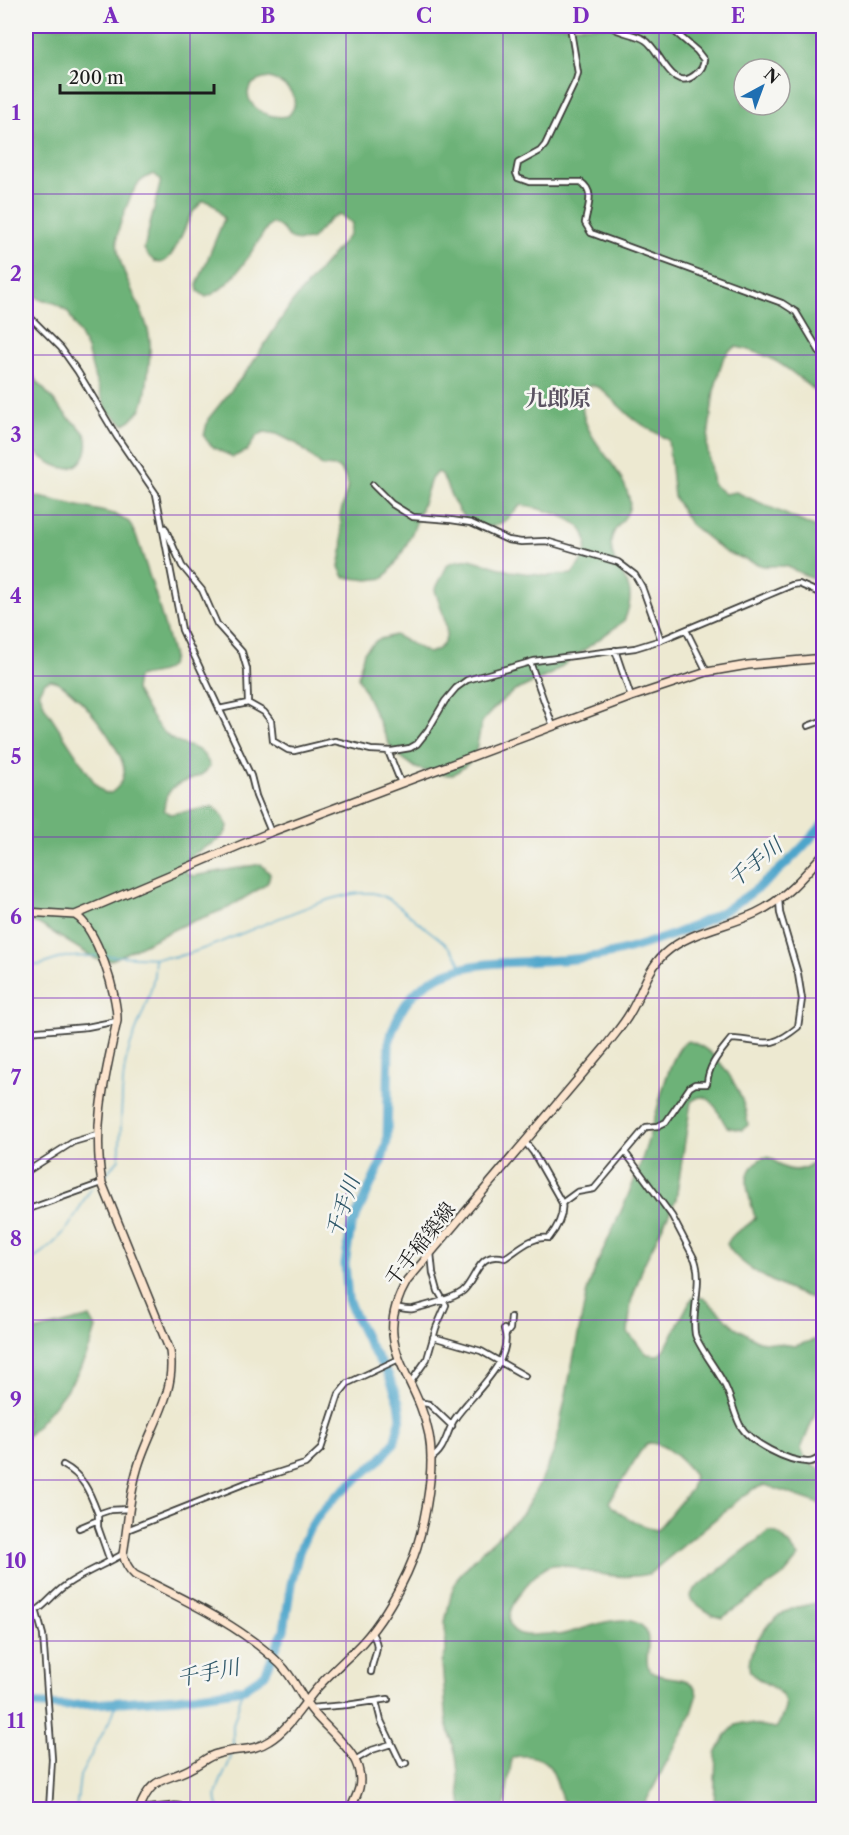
<svg xmlns="http://www.w3.org/2000/svg" width="849" height="1835" viewBox="0 0 849 1835" font-family="'Libre Caslon Text','Noto Serif JP',serif">
<style>
.forest{fill:#6db278;stroke:#44674a;stroke-width:1.5;fill-rule:evenodd}
.lines{fill:none;stroke-linecap:round;stroke-linejoin:round}
.stream{stroke:#4ea5cb;stroke-width:1.5}
.river{stroke:#4ea5cb;stroke-width:9}
.street-casing{stroke:#3b3b37;stroke-width:8}
.secondary-casing{stroke:#3b3b37;stroke-width:10}
.highway-casing{stroke:#3b3b37;stroke-width:11}
.street{stroke:#fff;stroke-width:4.5}
.secondary{stroke:#fce5cf;stroke-width:7}
.highway{stroke:#f8bd88;stroke-width:8}
.grid{fill:none;stroke:#7b2cbf;stroke-width:1.5;stroke-opacity:0.55}
.labels{text-anchor:middle;stroke-width:5;stroke-linejoin:round;paint-order:stroke}
.street-label{font-size:20px;fill:#1c1c1c;stroke:#f6f6f2}
.water-label{font-size:21px;font-style:italic;fill:#325a6b;stroke:#f6f6f2}
.quarter-label{font-size:22px;font-weight:bold;fill:#5a5261;stroke:#f6f6f2}
.neatline{fill:none;stroke:#7b2cbf;stroke-width:2}
.grid-label{font-size:20px;text-anchor:middle;font-weight:bold;fill:#7b2cbf}
</style>
<rect width="100%" height="100%" fill="#f6f6f2"/>
<filter id="ink" filterUnits="userSpaceOnUse"><feTurbulence type="fractalNoise" baseFrequency=".0167" numOctaves="2"/><feDisplacementMap in="SourceGraphic" scale="12" xChannelSelector="R" yChannelSelector="G"/><feConvolveMatrix kernelMatrix="1 2 1 2 8 2 1 2 1" color-interpolation-filters="sRGB"/></filter>
<filter id="wash" filterUnits="userSpaceOnUse"><feTurbulence type="fractalNoise" baseFrequency=".008" numOctaves="4" result="noise"/><feDisplacementMap in="SourceGraphic" scale="24" xChannelSelector="R" yChannelSelector="G"/><feGaussianBlur stdDeviation="1.35" result="paint"/><feColorMatrix in="noise" values="0 0 0 0 0 0 0 0 0 0 0 0 0 0 0 0 0 1.4 0 .05"/><feComposite in="paint" operator="in"/></filter>
<g filter="url(#wash)">
<rect width="100%" height="100%" fill="#ede9d1"/>
<path class="forest" d="M 26,26 L 823,26 L 823,397 C 795,374 773,353 736,347 L 729,351 L 723,359 L 714,391 L 707,446 L 713,484 L 725,494 L 736,492 L 823,531 L 823,584 L 786,566 L 763,566 L 725,552 L 690,524 L 674,497 L 668,440 L 633,419 L 600,388 L 591,385 L 583,390 C 575,439 619,456 629,498 C 634,518 611,525 611,543 C 611,576 643,578 624,621 L 551,674 L 513,692 L 495,707 L 482,722 L 476,750 L 469,763 L 453,775 L 434,774 L 416,768 L 402,758 L 390,746 L 358,677 L 364,652 L 377,640 L 395,635 L 428,653 C 461,645 441,612 435,590 L 448,564 L 456,561 L 470,559 L 510,571 L 547,576 L 572,574 C 612,526 561,513 522,505 C 515,509 511,517 505,521 C 501,524 496,525 492,526 C 463,535 450,494 442,474 L 437,472 L 431,479 C 419,515 410,549 384,578 L 368,580 L 344,577 L 339,567 L 343,547 L 340,515 L 348,486 L 344,474 L 337,467 L 322,466 L 297,444 L 277,434 L 264,432 L 256,437 L 247,451 L 233,457 C 221,451 210,448 204,436 L 208,419 L 250,367 L 291,304 L 349,235 L 352,223 L 340,215 L 330,219 L 311,240 C 278,244 293,230 272,223 L 268,226 C 251,251 235,286 206,297 L 198,291 L 197,285 L 224,219 C 218,209 215,202 203,201 C 199,205 194,210 191,215 C 182,230 167,289 144,249 L 161,180 L 154,174 C 138,179 134,189 128,203 C 124,214 116,231 117,242 C 119,277 148,312 150,342 C 151,355 148,370 147,383 C 145,402 143,414 124,424 L 107,411 L 95,379 L 87,349 L 68,312 L 55,303 L 41,300 L 26,289 L 26,231 L 34,133 L 26,121 ZM 744,69 L 780,69 L 780,105 L 744,105 ZM 270,78 C 287,84 304,99 288,116 C 252,122 229,82 270,78 Z
M 26,367 C 39,384 53,400 67,416 C 73,423 83,428 86,436 C 89,443 87,453 83,459 C 67,481 39,457 26,443 Z
M 26,494 L 114,514 L 129,522 L 137,538 L 156,596 L 173,657 C 170,675 154,673 140,676 L 137,678 L 135,690 C 146,707 153,724 169,737 C 186,751 199,740 210,766 C 197,787 165,774 164,810 L 170,814 L 213,807 L 220,812 L 228,826 C 224,849 183,845 186,873 L 193,876 L 261,864 L 270,874 L 268,882 L 264,886 L 228,908 L 181,926 L 114,959 L 106,961 L 96,959 L 39,924 L 26,920 ZM 50,680 C 71,680 127,752 124,773 C 123,781 118,788 111,793 L 105,793 L 96,785 L 45,707 L 39,691 L 45,682 Z
M 688,1041 C 720,1049 745,1094 748,1125 L 742,1130 L 727,1127 C 718,1115 711,1085 691,1102 L 676,1199 L 644,1264 L 631,1302 L 628,1333 L 647,1354 L 659,1355 L 665,1349 L 689,1303 L 693,1297 L 704,1298 L 735,1327 L 758,1341 L 795,1346 L 823,1337 L 823,1394 L 801,1449 C 804,1460 812,1467 823,1470 L 823,1505 L 765,1485 L 754,1489 L 742,1497 L 649,1574 C 628,1579 606,1576 585,1571 C 574,1569 560,1561 549,1566 C 533,1572 491,1621 518,1633 C 531,1639 546,1631 559,1635 C 580,1631 612,1616 631,1621 C 662,1628 639,1660 651,1671 C 664,1682 685,1672 696,1689 L 697,1697 L 691,1716 L 642,1809 L 566,1809 C 555,1787 558,1757 526,1756 C 520,1756 517,1755 512,1758 L 504,1809 L 462,1809 L 456,1755 L 447,1723 L 442,1663 L 446,1652 L 445,1622 L 452,1591 L 458,1577 L 475,1558 L 523,1513 L 543,1477 L 555,1449 L 587,1291 C 601,1249 624,1210 639,1168 C 646,1149 651,1129 657,1110 C 661,1095 673,1046 688,1041 ZM 651,1443 C 667,1444 685,1463 694,1475 L 691,1489 L 657,1530 C 644,1527 615,1514 609,1502 L 640,1452 L 646,1445 Z
M 823,1150 L 823,1301 C 797,1296 739,1269 727,1244 C 734,1229 747,1229 755,1218 C 751,1199 738,1176 757,1162 C 760,1159 765,1156 770,1158 C 774,1159 778,1164 781,1166 C 800,1176 813,1166 823,1150 Z
M 90,1317 L 96,1328 C 83,1377 58,1401 26,1438 L 26,1333 Z
M 769,1531 C 782,1531 791,1548 799,1557 L 784,1575 L 722,1618 L 712,1615 L 691,1600 L 690,1596 L 695,1589 Z
M 823,1601 L 823,1809 L 714,1809 L 716,1754 L 726,1735 L 736,1725 L 743,1723 L 776,1728 C 780,1723 782,1717 784,1711 C 791,1689 761,1685 750,1672 C 745,1651 766,1623 783,1613 C 794,1606 811,1605 823,1601 Z"/>
<g class="lines">
<path class="stream" d="M 105,956 C 130,955 158,961 183,955 C 228,945 339,883 377,894 C 394,899 408,915 422,925 C 436,937 457,949 462,967
M 26,966 L 40,965 L 64,957 L 97,956
M 104,1176 L 119,1159 C 122,1128 120,1097 125,1066 C 130,1033 159,991 154,957
M 26,1264 C 47,1251 65,1236 77,1213 C 82,1204 85,1196 92,1188
M 233,1748 L 233,1725 L 243,1689
M 76,1810 L 80,1776 L 113,1714 L 117,1701
M 221,1810 C 207,1794 229,1771 232,1753"/>
<path class="river" d="M 26,1704 L 64,1706 L 178,1698 L 243,1689 L 265,1674 L 284,1630 L 291,1584 L 299,1552 L 307,1533 L 317,1517 L 335,1497 L 381,1459 L 394,1443 L 401,1417 L 399,1402 L 389,1376 L 368,1343 L 354,1314 L 348,1299 L 345,1264 L 351,1227 L 381,1163 L 387,1141 L 389,1043 C 412,945 505,968 583,958 C 603,956 625,951 645,944 C 722,921 773,884 824,823"/>
</g>
</g>
<g filter="url(#ink)">
<g class="lines">
<defs>
<path id="street" d="M 570,26 L 578,73 L 576,80 L 545,145 L 540,151 L 518,163 L 516,173 L 518,178 L 529,182 L 581,182 C 596,192 587,208 585,223 L 591,233 L 782,303 L 796,312 L 824,359
M 610,26 C 620,34 634,33 645,40 C 660,48 672,97 697,73 C 702,69 703,66 704,60 L 697,51 L 668,26
M 26,313 L 61,348 L 78,372 L 117,437 L 156,494 L 182,630 L 251,776 L 256,796 L 271,832
M 373,485 L 392,504 L 413,517 L 451,520 L 471,523 L 508,540 L 521,542 L 546,541 L 618,562 L 635,575 L 642,587 L 661,640
M 165,528 L 182,566 L 202,590 L 217,624 L 242,652 L 247,669 L 248,703
M 686,630 L 707,672
M 615,650 L 631,697
M 530,662 L 553,726
M 219,709 L 248,703 L 264,712 L 271,721 L 273,741 L 288,750 L 294,751 L 335,741 L 371,750 L 392,751 L 410,748 L 417,744 L 428,730 L 445,701 L 456,688 L 467,680 L 534,661 L 635,648 L 661,640 L 792,585 L 799,584 L 824,595
M 808,726 L 824,720
M 388,751 L 401,783
M 26,1032 L 87,1027 L 117,1021
M 625,1152 L 672,1216 L 695,1260 C 703,1284 691,1309 695,1334 C 697,1344 717,1370 723,1382 C 731,1395 733,1411 740,1425 C 750,1443 787,1461 807,1462 C 813,1463 819,1458 824,1454
M 26,1172 L 73,1142 L 97,1135
M 562,1203 L 577,1192 L 594,1189 L 646,1127 L 658,1126 L 666,1122 L 690,1087 L 695,1084 L 707,1084 C 708,1065 720,1053 731,1039 C 764,1040 767,1052 798,1027 L 802,999 L 798,974 L 780,913 L 779,899
M 26,1210 L 102,1183
M 395,1307 C 401,1308 407,1310 413,1309 C 425,1306 458,1298 465,1289 C 478,1274 479,1251 505,1258 C 519,1249 531,1236 549,1238 C 557,1228 564,1216 562,1203 L 533,1152 L 525,1142
M 506,1334 L 510,1329 L 511,1317
M 433,1337 L 481,1351 L 525,1376
M 410,1383 L 427,1359 L 436,1328 L 446,1305 L 438,1291 L 433,1273 L 431,1253
M 418,1402 L 429,1404 L 452,1426
M 430,1459 C 445,1451 446,1434 454,1420 C 470,1395 515,1362 504,1329
M 63,1465 C 84,1476 90,1493 98,1514
M 79,1528 L 98,1520
M 127,1530 L 246,1483 L 305,1464 L 321,1449 L 339,1394 L 348,1383 L 399,1359
M 110,1561 L 98,1527 L 98,1514 L 110,1510 L 129,1509
M 37,1613 L 43,1635 L 52,1759 L 49,1810
M 26,1615 C 43,1611 51,1595 66,1585 C 83,1573 104,1565 123,1554
M 371,1672 C 373,1654 383,1649 371,1632
M 376,1701 L 381,1721 L 402,1765 L 406,1763
M 310,1708 L 347,1705 L 388,1699
M 355,1760 L 372,1750 L 391,1744"/>
<path id="secondary" d="M 26,912 L 75,915 C 97,928 118,996 117,1021 C 105,1076 92,1127 102,1183 L 170,1351 C 177,1395 148,1429 137,1470 C 129,1497 128,1526 123,1554 C 125,1563 128,1569 135,1575 C 185,1600 240,1625 280,1664 C 295,1679 301,1698 314,1713 C 332,1735 366,1756 359,1788 C 357,1796 353,1803 350,1810
M 75,915 L 271,832 L 631,697 L 707,672 L 748,665 L 824,658
M 139,1810 C 152,1773 166,1783 193,1767 C 201,1763 208,1756 217,1754 C 235,1748 253,1752 269,1741 C 290,1728 302,1705 318,1687 C 332,1671 349,1657 363,1642 C 381,1622 396,1596 407,1573 C 423,1539 436,1472 429,1435 C 417,1373 369,1346 407,1281 L 606,1046 C 614,1035 624,1024 630,1013 C 642,993 647,970 664,954 C 689,931 726,927 756,913 C 784,900 804,876 824,853"/>
<path id="highway" d="M 144,1810 L 175,1807 L 205,1810"/>
</defs>
<use href="#street" class="street-casing"/>
<use href="#secondary" class="secondary-casing"/>
<use href="#highway" class="highway-casing"/>
<use href="#street" class="street"/>
<use href="#secondary" class="secondary"/>
<use href="#highway" class="highway"/>
</g>
</g>
<path class="grid" d="M 190,26 L 190,1810M 346,26 L 346,1810M 503,26 L 503,1810M 659,26 L 659,1810M 26,194 L 824,194M 26,355 L 824,355M 26,515 L 824,515M 26,676 L 824,676M 26,837 L 824,837M 26,998 L 824,998M 26,1159 L 824,1159M 26,1320 L 824,1320M 26,1480 L 824,1480M 26,1641 L 824,1641"/>
<g class="labels">
<g class="street-label">
<text transform="translate(420 1244) rotate(-52)" y="7">千手稲築線</text>
</g>
<g class="water-label">
<text transform="translate(755 863) rotate(-39)" y="7">千手川</text>
<text transform="translate(343 1207) rotate(-71)" y="7">千手川</text>
<text transform="translate(208 1673) rotate(-11)" y="7">千手川</text>
</g>
<g class="quarter-label">
<text x="558" y="406">九郎原</text>
</g>
</g>
<rect width="849" height="1835" fill="none" stroke="#f6f6f2" stroke-width="66"/>
<g transform="translate(762 87) rotate(41)"><circle r="28" fill="#f6f6f2" stroke="#9f9f9c" stroke-width="1.5"/>
<path d="M0-4.5L10 22L0 15L-10 22Z" fill="#1f6fb2"/>
<text y="-9" font-size="16" font-weight="bold" text-anchor="middle" fill="#1c1c1c">N</text>
</g>
<path d="M60 84v9h154v-9" fill="none" stroke="#1c1c1c" stroke-width="3"/>
<text x="69" y="84" font-size="18" fill="#1c1c1c" stroke="#f6f6f2" stroke-width="4.5" paint-order="stroke">200 m</text>
<rect x="33" y="33" width="783" height="1769" class="neatline"/>
<g class="grid-label">
<text x="111" y="23">A</text>
<text x="268" y="23">B</text>
<text x="424" y="23">C</text>
<text x="581" y="23">D</text>
<text x="738" y="23">E</text>
<text x="16" y="120">1</text>
<text x="16" y="281">2</text>
<text x="16" y="442">3</text>
<text x="16" y="603">4</text>
<text x="16" y="764">5</text>
<text x="16" y="924">6</text>
<text x="16" y="1085">7</text>
<text x="16" y="1246">8</text>
<text x="16" y="1407">9</text>
<text x="16" y="1568">10</text>
<text x="16" y="1728">11</text>
</g>
</svg>
